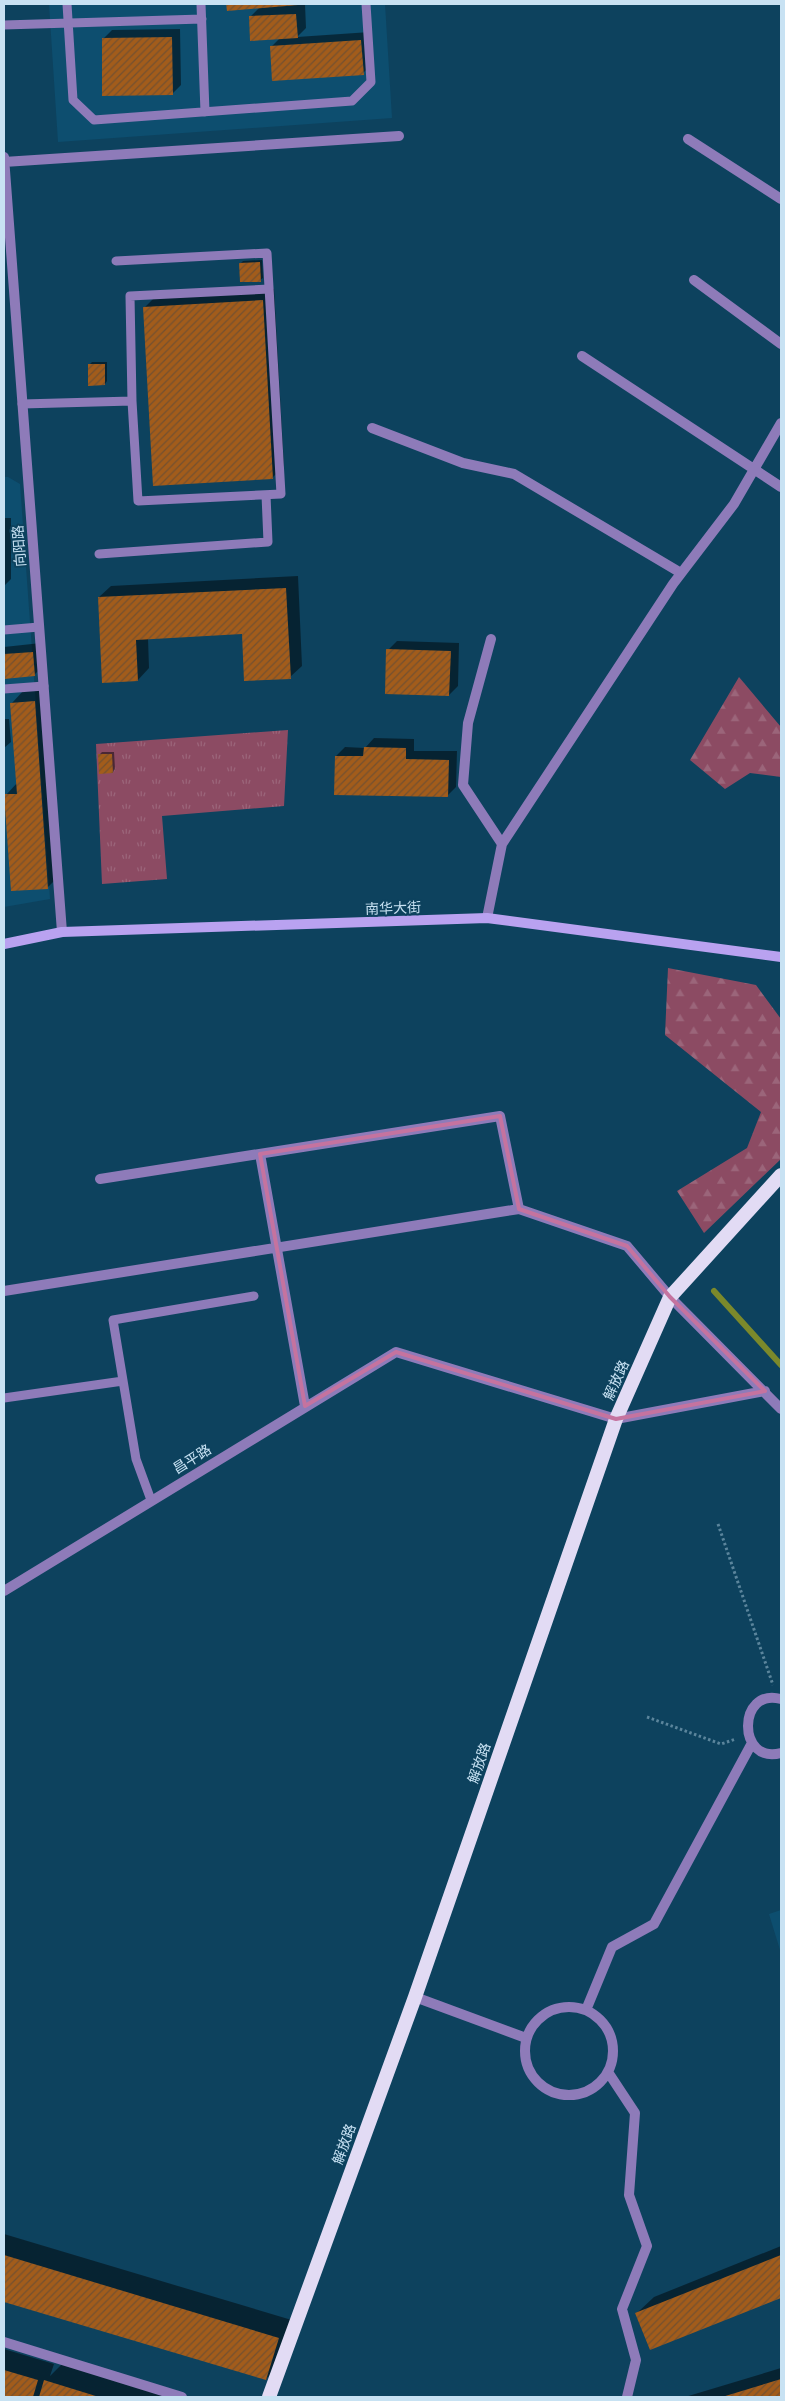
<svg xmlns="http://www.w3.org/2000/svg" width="785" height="2401" viewBox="0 0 785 2401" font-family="Raleway,'Noto Sans SC',sans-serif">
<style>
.built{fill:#0d4e6f}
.forest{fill:url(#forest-firs)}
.park{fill:url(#park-tufts)}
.shadow{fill:#0007}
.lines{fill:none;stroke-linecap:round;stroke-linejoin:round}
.stream{stroke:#7b892b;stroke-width:6}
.building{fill:url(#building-hatch)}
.path{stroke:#5b859c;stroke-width:3;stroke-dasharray:2.5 2.5;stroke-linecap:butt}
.service{stroke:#8e7bb9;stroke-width:9}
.minor{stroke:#8e7bb9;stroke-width:10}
.secondary{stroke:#b9a2f0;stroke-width:10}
.trunk{stroke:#e2dbf4;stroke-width:14}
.marked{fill:none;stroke:#c5739f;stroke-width:4;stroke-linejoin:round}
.labels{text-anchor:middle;stroke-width:4;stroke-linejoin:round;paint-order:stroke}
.street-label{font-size:14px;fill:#c8e2f3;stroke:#0d425e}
</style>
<defs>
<pattern id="forest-firs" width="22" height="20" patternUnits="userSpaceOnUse" patternTransform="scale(1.25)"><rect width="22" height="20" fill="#8c4b63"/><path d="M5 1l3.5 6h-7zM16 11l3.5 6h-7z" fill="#9b657a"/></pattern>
<pattern id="park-tufts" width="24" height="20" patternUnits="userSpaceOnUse" patternTransform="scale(1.25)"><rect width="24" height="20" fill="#8c4b63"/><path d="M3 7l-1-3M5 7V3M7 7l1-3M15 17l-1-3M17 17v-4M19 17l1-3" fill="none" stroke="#9b657a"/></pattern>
<pattern id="building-hatch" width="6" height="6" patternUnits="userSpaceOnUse" patternTransform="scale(1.25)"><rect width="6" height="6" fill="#a25c1b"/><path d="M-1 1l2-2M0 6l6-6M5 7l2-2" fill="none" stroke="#745130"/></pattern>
</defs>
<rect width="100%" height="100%" fill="#0d425e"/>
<path class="built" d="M 49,4 L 385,4 L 392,118 L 58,142 Z
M 4,477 L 8,477 L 20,484 L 50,899 L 4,907 Z
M 781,1910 L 781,1953 L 769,1914 Z"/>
<path class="forest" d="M 739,677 L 781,727 L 781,777 L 750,773 L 725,789 L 690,760 Z
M 668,968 L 756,985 L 781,1019 L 781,1159 L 704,1233 L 677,1191 L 747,1148 L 761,1112 L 665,1035 Z"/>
<path class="park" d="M 288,730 L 284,806 L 162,816 L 167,879 L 102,884 L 96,744 Z"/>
<path class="shadow" d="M 228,4 L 305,4 L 306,28 L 297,37 L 370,32 L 372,64 L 363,73 L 271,47 L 280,38 L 250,17 L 260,7 L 228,9 Z
M 180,29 L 181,85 L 172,94 L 103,39 L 112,30 Z
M 262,260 L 263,278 L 260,280 L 241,263 L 243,261 Z
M 274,289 L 284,466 L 272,478 L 144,308 L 156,296 Z
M 92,362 L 107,362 L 107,381 L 105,384 L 89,365 Z
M 4,518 L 11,518 L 11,579 L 4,586 Z
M 298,576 L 302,666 L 290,677 L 243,633 L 148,638 L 149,668 L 138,680 L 99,597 L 111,586 Z
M 397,641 L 459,643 L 458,686 L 449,695 L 388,650 Z
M 41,643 L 43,666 L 34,675 L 4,677 L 4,647 Z
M 46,689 L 59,876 L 47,888 L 6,795 L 17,783 L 12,703 L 23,691 Z
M 4,719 L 9,719 L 11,742 L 4,748 Z
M 374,738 L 414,739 L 414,751 L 457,751 L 456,787 L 447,796 L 336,756 L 345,747 L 365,748 Z
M 102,752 L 114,752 L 115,769 L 113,772 L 99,755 Z
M 4,2234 L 295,2321 L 282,2362 L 266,2379 L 4,2300 Z
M 781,2246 L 781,2297 L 651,2348 L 637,2313 L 654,2297 Z
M 4,2349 L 54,2364 L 50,2376 L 62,2364 L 170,2397 L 4,2397 Z
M 781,2368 L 781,2397 L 685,2397 Z"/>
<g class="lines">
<path class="stream" d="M 714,1291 L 781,1365"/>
</g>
<path class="building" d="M 226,4 L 298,4 L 298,5 L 227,11 Z
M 296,14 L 298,38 L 250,41 L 249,16 Z
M 172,37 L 173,95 L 102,96 L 102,38 Z
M 361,40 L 364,75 L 272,81 L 270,46 Z
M 260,262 L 261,282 L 240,282 L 239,263 Z
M 263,300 L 273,479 L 153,486 L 143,307 Z
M 88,364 L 105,364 L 105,385 L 88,386 Z
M 286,588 L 291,679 L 244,681 L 242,634 L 136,640 L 138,681 L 102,683 L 98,597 Z
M 386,649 L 451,651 L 449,696 L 385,694 Z
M 33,652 L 35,676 L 4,679 L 4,654 Z
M 35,701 L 48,889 L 11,891 L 4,794 L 17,794 L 10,703 Z
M 364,747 L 406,748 L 406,759 L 449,760 L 448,797 L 334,795 L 335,756 L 363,756 Z
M 98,754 L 112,754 L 113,773 L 99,774 Z
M 4,2255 L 279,2338 L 266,2380 L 4,2302 Z
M 781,2255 L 781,2298 L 650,2350 L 635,2313 Z
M 4,2370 L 38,2380 L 33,2397 L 4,2397 Z
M 781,2379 L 781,2397 L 722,2397 Z
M 44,2380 L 99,2397 L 39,2397 Z"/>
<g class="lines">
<path class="path" d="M 718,1524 L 773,1685
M 647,1717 L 721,1744 L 736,1739"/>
<path class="service" d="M 67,4 L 73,100 L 94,120 L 352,101 L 371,82 L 366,4
M 201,4 L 205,112
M 4,25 L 202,19
M 132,401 L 130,296 L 269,289
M 22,404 L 132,401 L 138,501 L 281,494 L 267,253 L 116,261
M 99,554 L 268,542 L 266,495
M 4,630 L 39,627
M 4,689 L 44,686
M 4,1398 L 123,1381
M 151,1500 L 136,1459 L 113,1320 L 254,1296"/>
<path class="minor" d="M 688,139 L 781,199
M 4,157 L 62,932
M 4,162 L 399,136
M 694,280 L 781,344
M 582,356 L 781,487
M 372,428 L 463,463 L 514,474 L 681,573
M 491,639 L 468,723 L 463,785 L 502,844
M 487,918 L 502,844 L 673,584 L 734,504 L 781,423
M 260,1154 L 305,1406
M 100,1179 L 500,1116 L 519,1209
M 4,1291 L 519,1209 L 627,1246 L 670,1297 L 781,1409
M 4,1591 L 396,1352 L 616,1419 L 765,1391
M 781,1699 C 737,1687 737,1765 781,1753
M 415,1997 L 526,2038
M525 2051a44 44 0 1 1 88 0a44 44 0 1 1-88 0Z
M 586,2010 L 612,1947 L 654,1924 L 752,1743
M 608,2072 L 635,2113 L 629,2195 L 647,2246 L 622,2309 L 636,2360 L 627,2397
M 4,2342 L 182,2397"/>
<path class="secondary" d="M 4,944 L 62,932 L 487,918 L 781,957"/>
<path class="trunk" d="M 269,2397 L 415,1997 L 616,1419 L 670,1297 L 781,1175"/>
</g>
<path class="marked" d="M 500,1116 L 519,1209 L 627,1246 L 670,1297 L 765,1391 L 616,1419 L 396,1352 L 305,1406 L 260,1154 Z"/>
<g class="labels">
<g class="street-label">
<text transform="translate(19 546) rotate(-94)" y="5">向阳路</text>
<text transform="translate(393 908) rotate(-2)" y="5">南华大街</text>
<text transform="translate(616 1380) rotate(-66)" y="5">解放路</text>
<text transform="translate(192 1459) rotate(-32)" y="5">昌平路</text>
<text transform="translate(479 1763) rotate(-71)" y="5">解放路</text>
<text transform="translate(344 2144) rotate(-70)" y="5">解放路</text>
</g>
</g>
<rect width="785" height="2401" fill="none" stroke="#c8e2f3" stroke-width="10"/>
</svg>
